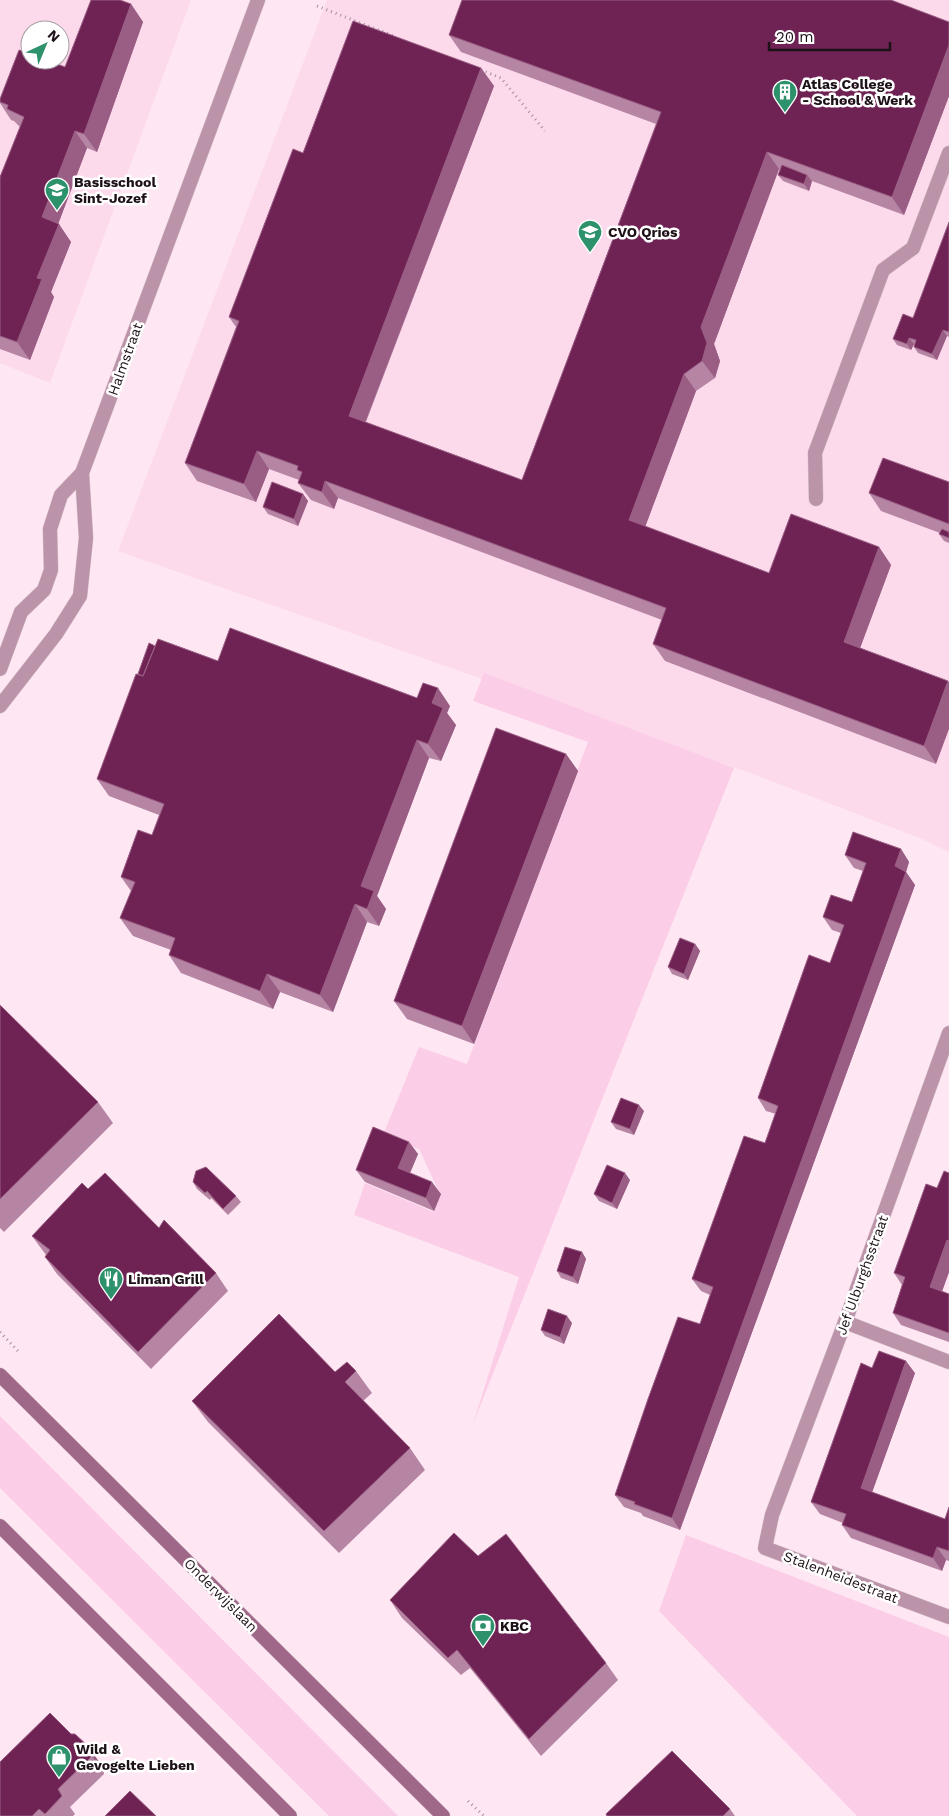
<svg xmlns="http://www.w3.org/2000/svg" width="949" height="1816" viewBox="0 0 949 1816" font-family="'Work Sans',sans-serif">
<style>
.built{fill:#fdd9ec;fill-rule:evenodd}
.green{fill:#fccde7}
.lines{fill:none;stroke-linecap:round;stroke-linejoin:round}
.service-casing{stroke:#dac5d0;stroke-width:15}
.minor-casing{stroke:#dac5d0;stroke-width:15}
.secondary-casing{stroke:#dac5d0;stroke-width:15}
.path{stroke:#a5929c;stroke-width:3;stroke-dasharray:1 4;stroke-linecap:butt}
.service{stroke:#bb94a9;stroke-width:14}
.minor{stroke:#bb94a9;stroke-width:14}
.secondary{stroke:#9f6888;stroke-width:14}
.wall{fill:#b685a4}
.shaded-wall{fill:#9a5e84}
.building{fill:#6f2354;stroke:#9a5e84}
.labels{text-anchor:middle;stroke-width:5;stroke-linejoin:round;paint-order:stroke}
.poi-label{font-size:14px;font-weight:bold;fill:#1d1118;stroke:#fff;text-anchor:start}
.street-label{font-size:14px;fill:#1d1118;stroke:#fff}
</style>
<rect width="100%" height="100%" fill="#fee7f3"/>
<path class="built" d="M 0,0 L 191,0 L 50,383 L 0,363 ZM 30,30 L 60,30 L 60,60 L 30,60 Z
M 327,0 L 949,0 L 949,852 L 922,839 L 750,773 L 118,551 Z"/>
<path class="green" d="M 484,673 L 734,768 L 473,1424 L 519,1277 L 354,1215 L 365,1183 L 434,1212 L 440,1194 L 419,1149 L 383,1135 L 419,1047 L 467,1064 L 588,742 L 473,701 Z
M 0,1416 L 398,1816 L 329,1816 L 0,1488 Z
M 686,1535 L 949,1637 L 949,1816 L 857,1816 L 659,1611 Z"/>
<g class="lines">
<defs>
<path id="service" d="M 816,499 L 815,453 L 883,270 L 913,248 L 949,153
M 845,1322 L 949,1362"/>
<path id="minor" d="M 0,669 L 21,612 L 44,590 L 51,570 L 50,529 L 61,495 L 82,473
M 0,706 L 56,634 L 80,596 L 86,538 L 82,473 L 258,0
M 949,1033 L 845,1322 L 772,1515 L 765,1548 L 949,1617"/>
<path id="secondary" d="M 0,1375 L 443,1816
M 0,1526 L 290,1816"/>
</defs>
<use href="#service" class="service-casing"/>
<use href="#minor" class="minor-casing"/>
<use href="#secondary" class="secondary-casing"/>
<path class="path" d="M 317,6 L 394,36
M 481,70 L 501,78 L 545,131
M 0,1332 L 18,1351
M 468,1801 L 484,1816"/>
<use href="#service" class="service"/>
<use href="#minor" class="minor"/>
<use href="#secondary" class="secondary"/>
</g>
<path class="wall" d="M 131,4 L 143,22 L 97,152 L 87,148 L 58,224 L 71,242 L 51,292 L 54,297 L 30,360 L 0,349 L 0,177 L 20,127 L 14,121 L 11,120 L 0,103 L 0,99 L 65,67 Z
M 949,22 L 949,96 L 904,215 L 812,181 L 809,191 L 783,181 L 778,175 L 780,170 L 779,169 L 714,344 L 720,361 L 715,378 L 696,391 L 645,527 L 769,573 L 879,547 L 891,565 L 860,648 L 936,764 L 665,661 L 653,644 L 662,620 L 338,498 L 334,509 L 311,500 L 298,483 L 299,480 L 269,469 L 256,502 L 197,481 L 185,463 L 236,327 L 229,317 L 303,153 L 481,68 L 494,86 L 366,422 L 522,480 L 656,124 L 461,52 L 449,35 Z
M 949,222 L 949,337 L 947,336 L 937,360 L 918,353 L 914,347 L 914,344 L 911,350 L 897,345 L 893,339 L 913,318 Z
M 949,482 L 949,543 L 944,541 L 939,534 L 940,533 L 881,511 L 869,493 Z
M 303,494 L 308,501 L 298,526 L 268,514 L 263,507 Z
M 155,646 L 218,661 L 417,698 L 450,706 L 447,713 L 456,725 L 441,761 L 429,758 L 377,896 L 386,909 L 379,926 L 367,922 L 333,1012 L 280,992 L 273,1009 L 181,973 L 169,955 L 171,950 L 133,936 L 120,918 L 131,891 L 121,877 L 152,835 L 159,815 L 109,796 L 97,779 L 138,674 Z
M 566,754 L 578,771 L 474,1044 L 407,1019 L 394,1001 Z
M 901,849 L 909,862 L 906,872 L 915,885 L 680,1530 L 643,1516 L 641,1513 L 624,1507 L 615,1495 L 700,1324 L 710,1295 L 701,1291 L 692,1279 L 765,1143 L 776,1114 L 766,1111 L 758,1098 L 830,963 L 841,933 L 832,930 L 823,917 L 852,902 L 863,871 L 854,868 L 845,855 Z
M 695,944 L 700,951 L 688,980 L 672,974 L 668,967 Z
M 0,1005 L 98,1102 L 113,1123 L 4,1232 L 0,1228 Z
M 644,1111 L 634,1135 L 616,1129 L 611,1122 Z
M 409,1142 L 418,1154 L 410,1173 L 441,1194 L 434,1211 L 365,1182 L 356,1170 Z
M 949,1173 L 949,1272 L 942,1291 L 949,1294 L 949,1342 L 901,1325 L 893,1313 L 902,1285 L 894,1273 Z
M 630,1180 L 617,1209 L 599,1201 L 594,1194 Z
M 193,1182 L 236,1196 L 241,1202 L 228,1215 L 211,1198 L 210,1200 L 197,1189 Z
M 88,1189 L 159,1228 L 216,1273 L 228,1291 L 151,1369 L 57,1274 L 45,1257 L 46,1255 L 32,1236 Z
M 582,1252 L 586,1259 L 578,1284 L 561,1278 L 557,1271 Z
M 572,1323 L 564,1344 L 545,1336 L 541,1330 Z
M 872,1368 L 915,1373 L 872,1492 L 945,1519 L 949,1507 L 949,1561 L 946,1560 L 942,1571 L 851,1538 L 842,1525 L 843,1523 L 820,1514 L 811,1502 Z
M 356,1371 L 372,1393 L 363,1401 L 410,1448 L 425,1470 L 339,1553 L 208,1422 L 192,1401 L 335,1372 Z
M 478,1556 L 606,1663 L 618,1680 L 541,1756 L 470,1668 L 461,1675 L 402,1618 L 390,1600 Z
M 71,1734 L 89,1747 L 101,1765 L 104,1774 L 70,1807 L 75,1814 L 73,1816 L 0,1816 Z
M 730,1809 L 735,1816 L 607,1816 Z"/>
<path class="shaded-wall" d="M 131,4 L 143,22 L 97,152 L 84,134 Z
M 949,45 L 949,96 L 904,215 L 892,197 Z
M 481,68 L 494,86 L 361,433 L 349,416 Z
M 75,131 L 87,148 L 54,235 L 42,217 Z
M 767,152 L 779,169 L 714,344 L 720,361 L 715,378 L 702,361 L 701,327 Z
M 807,175 L 812,181 L 809,191 L 804,184 Z
M 59,224 L 71,242 L 51,292 L 54,297 L 30,360 L 17,342 L 37,278 Z
M 943,330 L 947,336 L 937,360 L 932,354 Z
M 909,338 L 914,344 L 911,350 L 907,344 Z
M 684,374 L 696,391 L 641,538 L 629,520 Z
M 257,451 L 269,469 L 256,502 L 244,484 Z
M 325,481 L 338,498 L 334,509 L 322,492 Z
M 303,494 L 308,501 L 298,526 L 294,519 Z
M 879,547 L 891,565 L 856,659 L 844,642 Z
M 948,681 L 949,682 L 949,729 L 936,764 L 924,746 Z
M 438,688 L 450,706 L 447,713 L 456,725 L 441,761 L 428,744 L 432,703 Z
M 417,740 L 429,758 L 377,896 L 386,909 L 379,926 L 367,909 L 361,886 Z
M 566,754 L 578,771 L 474,1044 L 462,1026 Z
M 901,849 L 909,862 L 906,872 L 915,885 L 680,1530 L 672,1518 Z
M 355,904 L 367,922 L 333,1012 L 320,995 Z
M 695,944 L 700,951 L 688,980 L 684,974 Z
M 267,974 L 280,992 L 273,1009 L 260,991 Z
M 639,1105 L 644,1111 L 634,1135 L 630,1129 Z
M 409,1142 L 418,1154 L 407,1180 L 398,1168 Z
M 625,1173 L 630,1180 L 617,1209 L 612,1203 Z
M 432,1182 L 441,1194 L 434,1211 L 426,1198 Z
M 947,1240 L 949,1242 L 949,1272 L 939,1300 L 930,1287 Z
M 582,1252 L 586,1259 L 578,1284 L 573,1277 Z
M 567,1316 L 572,1323 L 564,1344 L 560,1337 Z
M 906,1361 L 915,1373 L 869,1501 L 861,1488 Z
M 937,1547 L 946,1560 L 942,1571 L 933,1558 Z
M 89,1747 L 101,1765 L 104,1774 L 92,1756 Z"/>
<path class="building" d="M 91,0 L 120,0 L 131,4 L 84,134 L 75,131 L 42,217 L 59,224 L 37,278 L 42,279 L 17,342 L 0,336 L 0,177 L 24,117 L 7,109 L 8,105 L 0,102 L 0,99 L 19,50 L 30,54 L 30,60 L 47,60 L 65,67 Z
M 462,0 L 891,0 L 949,22 L 949,45 L 892,197 L 767,152 L 701,327 L 707,343 L 702,361 L 684,374 L 629,520 L 769,573 L 791,514 L 879,547 L 844,642 L 948,681 L 924,746 L 653,644 L 666,608 L 325,481 L 322,492 L 298,483 L 302,472 L 297,470 L 298,466 L 257,451 L 244,484 L 185,463 L 239,321 L 229,317 L 293,149 L 303,153 L 353,21 L 481,68 L 349,416 L 522,480 L 661,112 L 449,35 Z
M 782,165 L 807,175 L 804,184 L 778,175 Z
M 949,222 L 949,332 L 943,330 L 932,354 L 914,347 L 916,340 L 909,338 L 907,344 L 893,339 L 903,314 L 913,318 Z
M 883,458 L 949,482 L 949,524 L 869,493 Z
M 272,482 L 303,494 L 294,519 L 263,507 Z
M 942,529 L 949,532 L 949,538 L 939,534 Z
M 230,628 L 417,698 L 423,683 L 438,688 L 432,703 L 443,708 L 428,744 L 417,740 L 361,886 L 374,891 L 367,909 L 355,904 L 320,995 L 267,974 L 260,991 L 169,955 L 175,938 L 120,918 L 135,882 L 121,877 L 138,830 L 152,835 L 164,804 L 97,779 L 136,674 L 143,676 L 158,639 L 218,661 Z
M 149,643 L 155,646 L 143,676 L 138,674 Z
M 496,728 L 566,754 L 462,1026 L 394,1001 Z
M 853,832 L 901,849 L 895,866 L 906,872 L 672,1518 L 634,1504 L 635,1502 L 615,1495 L 648,1399 L 678,1317 L 700,1324 L 713,1287 L 692,1279 L 744,1136 L 765,1143 L 778,1106 L 758,1098 L 809,955 L 830,963 L 844,925 L 823,917 L 831,895 L 852,902 L 866,863 L 845,855 Z
M 680,938 L 695,944 L 684,974 L 668,967 Z
M 0,1005 L 98,1102 L 0,1199 Z
M 621,1098 L 639,1105 L 630,1129 L 611,1122 Z
M 373,1127 L 409,1142 L 398,1168 L 432,1182 L 426,1198 L 356,1170 Z
M 607,1165 L 625,1173 L 612,1203 L 594,1194 Z
M 206,1167 L 236,1196 L 223,1209 L 207,1191 L 205,1193 L 193,1182 L 196,1171 Z
M 944,1171 L 949,1173 L 949,1241 L 947,1240 L 930,1287 L 949,1294 L 949,1333 L 893,1313 L 905,1277 L 894,1273 L 910,1229 L 926,1184 L 937,1188 Z
M 105,1173 L 159,1228 L 164,1220 L 216,1273 L 138,1352 L 45,1257 L 50,1250 L 32,1236 L 82,1183 L 88,1189 Z
M 565,1247 L 582,1252 L 573,1277 L 557,1271 Z
M 548,1309 L 567,1316 L 560,1337 L 541,1330 Z
M 279,1314 L 335,1372 L 347,1362 L 356,1371 L 345,1382 L 410,1448 L 324,1531 L 192,1401 Z
M 879,1351 L 906,1361 L 861,1488 L 945,1519 L 949,1507 L 949,1551 L 937,1547 L 933,1558 L 842,1525 L 846,1514 L 811,1502 L 861,1363 L 872,1368 Z
M 454,1533 L 478,1556 L 506,1534 L 606,1663 L 529,1739 L 457,1650 L 448,1658 L 390,1600 Z
M 50,1713 L 71,1734 L 75,1734 L 89,1747 L 92,1756 L 58,1789 L 62,1796 L 45,1814 L 39,1809 L 32,1816 L 0,1816 L 0,1762 Z
M 672,1751 L 730,1809 L 723,1816 L 607,1816 L 606,1814 Z
M 130,1791 L 156,1816 L 105,1816 Z"/>
<defs>
<symbol id="building-pin" viewBox="-11 -11 22 30"><path d="M0 17L-7.5 6A9.5 9.5 0 1 1 7.5 6Z" fill="#2d916c" stroke="#fff"/><path d="M-4-6H4V6H1V3H-1V6H-4ZM-2.5-4.3h1.7v1.8h-1.7ZM.8-4.3h1.7v1.8H.8ZM-2.5-1h1.7V.8h-1.7ZM.8-1h1.7V.8H.8Z" fill="#fff"/></symbol>
<symbol id="school-pin" viewBox="-11 -11 22 30"><path d="M0 17L-7.5 6A9.5 9.5 0 1 1 7.5 6Z" fill="#2d916c" stroke="#fff"/><path d="M0-5L7-2L0 1L-7-2ZM-4 1L0 2.5L4 1V4Q0 6-4 4Z" fill="#fff"/></symbol>
<symbol id="university-pin" viewBox="-11 -11 22 30"><path d="M0 17L-7.5 6A9.5 9.5 0 1 1 7.5 6Z" fill="#2d916c" stroke="#fff"/><path d="M0-5L7-2L0 1L-7-2ZM-4 1L0 2.5L4 1V4Q0 6-4 4Z" fill="#fff"/></symbol>
<symbol id="restaurant-pin" viewBox="-11 -11 22 30"><path d="M0 17L-7.5 6A9.5 9.5 0 1 1 7.5 6Z" fill="#2d916c" stroke="#fff"/><path d="M-5-6h1v4h1v-4h1v4h1v-4h1v5L-1.5 .5V6h-2V.5L-5-1ZM5-6V6H3V1.5H1.5Q1.5-4 5-6Z" fill="#fff"/></symbol>
<symbol id="bank-pin" viewBox="-11 -11 22 30"><path d="M0 17L-7.5 6A9.5 9.5 0 1 1 7.5 6Z" fill="#2d916c" stroke="#fff"/><path d="M-6-4H6V4H-6ZM0-2.3a2.3 2.3 0 1 0 0 4.6a2.3 2.3 0 1 0 0-4.6Z" fill="#fff"/></symbol>
<symbol id="shop-pin" viewBox="-11 -11 22 30"><path d="M0 17L-7.5 6A9.5 9.5 0 1 1 7.5 6Z" fill="#2d916c" stroke="#fff"/><path d="M-5-2.5h2.3a2.7 3.5 0 0 1 5.4 0H5L5.5 6h-11ZM-1.5-2.5h3a1.5 2.3 0 0 0-3 0Z" fill="#fff"/></symbol>
</defs>
<g fill-rule="evenodd">
<use href="#building-pin" x="771" y="78" width="28" height="38"/>
<use href="#school-pin" x="43" y="176" width="28" height="38"/>
<use href="#university-pin" x="576" y="218" width="28" height="38"/>
<use href="#restaurant-pin" x="97" y="1265" width="28" height="38"/>
<use href="#bank-pin" x="469" y="1612" width="28" height="38"/>
<use href="#shop-pin" x="45" y="1743" width="28" height="38"/>
</g>
<g class="labels">
<g class="poi-label">
<text x="802" y="89">Atlas College<tspan x="802" dy="16">- School &amp; Werk</tspan></text>
<text x="74" y="187">Basisschool<tspan x="74" dy="16">Sint-Jozef</tspan></text>
<text x="608" y="237">CVO Qrios</text>
<text x="128" y="1284">Liman Grill</text>
<text x="500" y="1631">KBC</text>
<text x="76" y="1754">Wild &amp;<tspan x="76" dy="16">Gevogelte Lieben</tspan></text>
</g>
<g class="street-label">
<text transform="translate(125 359) rotate(-70)" y="5">Halmstraat</text>
<text transform="translate(862 1275) rotate(-70)" y="5">Jef Ulburghsstraat</text>
<text transform="translate(841 1577) rotate(21)" y="5">Stalenheidestraat</text>
<text transform="translate(221 1595) rotate(45)" y="5">Onderwijslaan</text>
</g>
</g>
<g transform="translate(45 45) rotate(44)"><circle r="24" fill="#ffffff" stroke="#a5a0a3"/>
<path d="M0-4L9 19L0 12L-9 19Z" fill="#2d916c"/>
<text y="-8" font-size="14" font-weight="bold" text-anchor="middle" fill="#1d1118">N</text>
</g>
<path d="M769 42v8h121v-8" fill="none" stroke="#1d1118" stroke-width="2.5"/>
<text x="776" y="42" font-size="15" fill="#1d1118" stroke="#ffffff" stroke-width="4" paint-order="stroke">20 m</text>
</svg>
